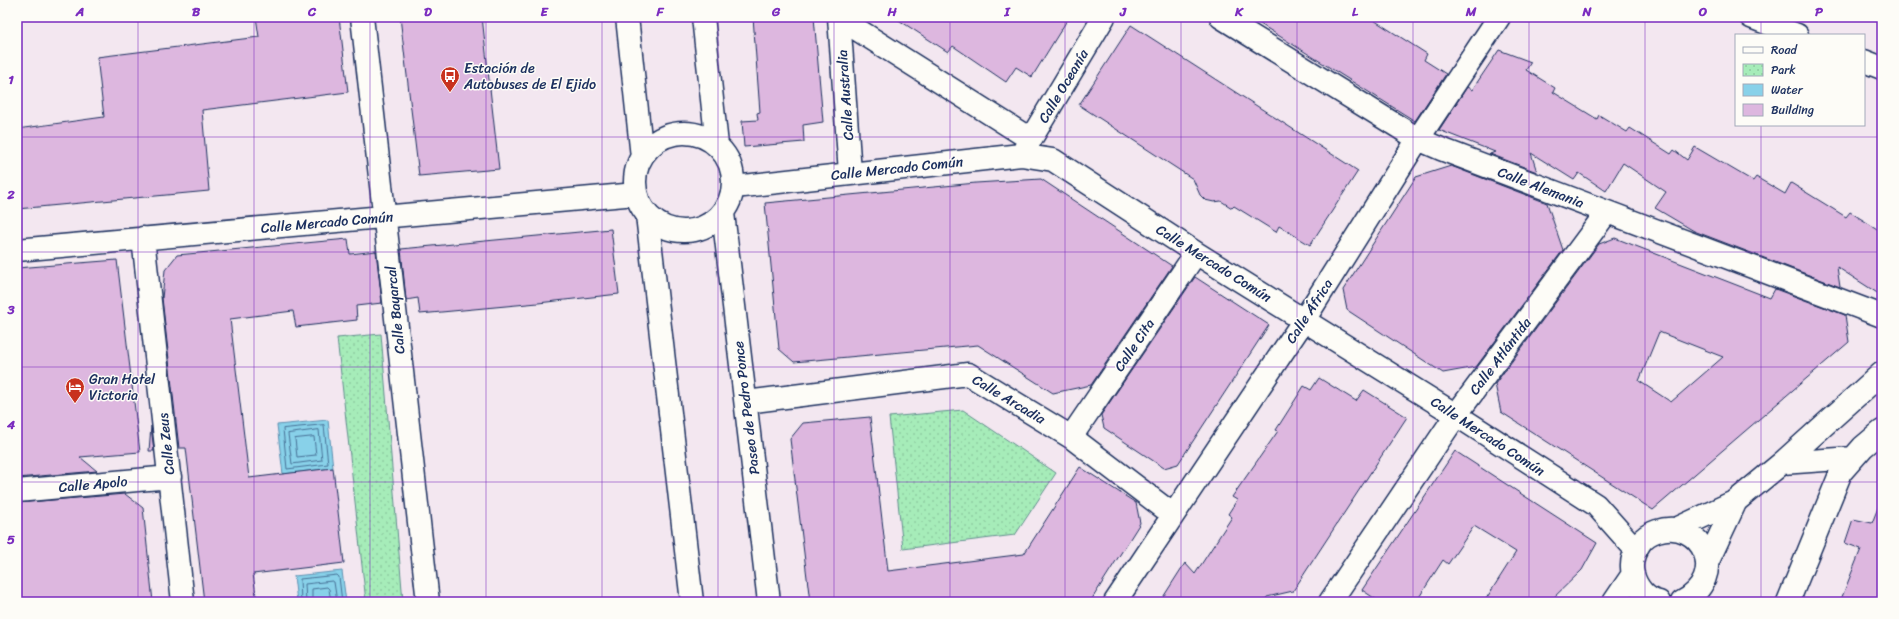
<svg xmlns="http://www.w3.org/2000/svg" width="1899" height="619" viewBox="0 0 1899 619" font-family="Sriracha,sans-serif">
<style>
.park{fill:url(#park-dots);stroke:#608e8c}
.water{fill:#88d1e9;stroke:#5c90b1}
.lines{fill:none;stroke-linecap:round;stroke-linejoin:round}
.shore{stroke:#477096;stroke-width:1}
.building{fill:#ddb7df;stroke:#1b2f5e;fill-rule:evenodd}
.minor-casing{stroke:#1b2f5e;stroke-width:25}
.major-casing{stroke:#1b2f5e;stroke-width:25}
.minor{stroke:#fdfcf7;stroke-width:22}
.major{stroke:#fdfcf7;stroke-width:22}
.grid{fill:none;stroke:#7b2cbf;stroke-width:1;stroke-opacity:0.55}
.labels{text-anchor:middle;stroke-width:3;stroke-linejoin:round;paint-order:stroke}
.poi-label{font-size:14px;fill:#1b2f5e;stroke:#fdfcf7;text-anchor:start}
.street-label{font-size:14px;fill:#1b2f5e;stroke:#fdfcf7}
.neatline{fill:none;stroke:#7b2cbf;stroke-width:1.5}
.grid-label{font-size:13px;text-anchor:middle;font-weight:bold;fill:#7b2cbf}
</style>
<defs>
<pattern id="park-dots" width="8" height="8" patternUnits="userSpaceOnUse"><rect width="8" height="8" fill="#a6ecb9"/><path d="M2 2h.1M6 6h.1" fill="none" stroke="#8ecba1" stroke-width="1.8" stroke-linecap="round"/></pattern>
</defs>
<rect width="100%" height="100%" fill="#f3e7f0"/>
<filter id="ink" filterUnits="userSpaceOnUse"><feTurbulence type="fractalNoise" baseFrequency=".025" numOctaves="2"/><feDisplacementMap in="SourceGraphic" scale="8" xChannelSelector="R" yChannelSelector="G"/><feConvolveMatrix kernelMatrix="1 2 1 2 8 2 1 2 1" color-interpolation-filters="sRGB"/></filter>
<g filter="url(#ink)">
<path class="park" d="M 381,334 L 403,602 L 366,602 L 337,338 Z
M 963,410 L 1056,473 L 1015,535 L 903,549 L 889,417 Z"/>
<path class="water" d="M 328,420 L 333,468 L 283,474 L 277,425 Z
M 342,571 L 346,602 L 297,602 L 294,576 Z"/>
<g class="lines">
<path class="shore" d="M 324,425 L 328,464 L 287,469 L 283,429 Z
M 319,430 L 322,460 L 292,464 L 288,434 Z
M 314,437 L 316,455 L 297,457 L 295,439 Z
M 301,602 L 300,579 L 337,575 L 339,577 L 342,602
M 306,602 L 305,584 L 332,581 L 334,582 L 337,602
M 312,602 L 312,589 L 327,587 L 329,589 L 331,602"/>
</g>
<path class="building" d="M 256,17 L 339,17 L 348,92 L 202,110 L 209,191 L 17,209 L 17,129 L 104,117 L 97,57 L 259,37 Z
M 400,17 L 482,17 L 499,169 L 419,176 Z
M 753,17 L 814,17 L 823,122 L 803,125 L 804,142 L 744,147 L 742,121 L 758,120 L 757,113 L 760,112 Z
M 894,17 L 1069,17 L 1032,77 L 1016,67 L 1006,82 L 953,46 L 948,52 Z
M 1249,17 L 1369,17 L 1427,54 L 1424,60 L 1446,74 L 1415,121 Z
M 1131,25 L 1358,171 L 1310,245 L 1279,226 L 1276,232 L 1234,206 L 1232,208 L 1221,201 L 1214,202 L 1205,200 L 1200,195 L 1193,179 L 1079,105 Z
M 1499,50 L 1531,62 L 1526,70 L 1555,88 L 1553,92 L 1597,119 L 1599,115 L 1627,132 L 1630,128 L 1671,154 L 1674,150 L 1687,160 L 1695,147 L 1753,181 L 1756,177 L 1785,194 L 1791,183 L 1846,217 L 1850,212 L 1882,232 L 1882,296 L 1837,267 L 1840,287 L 1694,231 L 1655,208 L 1666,192 L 1623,163 L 1606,191 L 1579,173 L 1574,180 L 1531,153 L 1537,172 L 1490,154 L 1495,152 L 1439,130 L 1467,87 L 1472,90 Z
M 1451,166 L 1547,203 L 1563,250 L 1476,367 L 1443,373 L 1347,310 L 1343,290 L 1416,177 Z
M 1041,179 L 1172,266 L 1091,385 L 1053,393 L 978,345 L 794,362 L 779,349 L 765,203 L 976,183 Z
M 611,229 L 619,294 L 538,303 L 420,314 L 418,298 L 406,300 L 401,249 Z
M 1615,238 L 1770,298 L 1775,289 L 1845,315 L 1849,342 L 1653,510 L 1501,412 L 1495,384 L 1599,244 ZM 1659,332 L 1723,357 L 1671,402 L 1639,381 Z
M 348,239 L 350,254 L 376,251 L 382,303 L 356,306 L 357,320 L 296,327 L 293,311 L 230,319 L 249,478 L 333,468 L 344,563 L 253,574 L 257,602 L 204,602 L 186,448 L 179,448 L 162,298 L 165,270 L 177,255 Z
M 117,260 L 140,452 L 80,457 L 97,471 L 17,478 L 17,268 Z
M 1195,277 L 1269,325 L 1178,464 L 1164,468 L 1104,428 L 1101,415 Z
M 1319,378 L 1356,401 L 1364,390 L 1407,417 L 1293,591 L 1267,597 L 1264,602 L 1160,602 L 1185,563 L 1195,574 L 1232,517 L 1228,514 L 1237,500 L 1232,497 L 1278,431 L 1276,430 L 1304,386 L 1311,390 Z
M 870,417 L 888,571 L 1024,554 L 1080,467 L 1136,503 L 1140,523 L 1090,602 L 810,602 L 790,439 L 803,423 Z
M 151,426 L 154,451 L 149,451 Z
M 1455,451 L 1597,543 L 1582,570 L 1549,602 L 1484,602 L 1516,552 L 1474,526 L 1448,564 L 1443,560 L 1416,602 L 1380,602 L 1362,590 Z
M 125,494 L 143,508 L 153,602 L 17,602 L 17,503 Z
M 1881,500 L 1882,602 L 1840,602 L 1861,549 L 1845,543 L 1853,519 L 1872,523 Z"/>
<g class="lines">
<defs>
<path id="minor" d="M 362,17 L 428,602
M 839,17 L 850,173
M 1221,17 L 1418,139 L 1441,149 L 1882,316
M 1751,17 L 1797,35
M 839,18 L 1030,139
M 1864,61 L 1882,68
M 1023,152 L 1104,17
M 734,187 L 1021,155 L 1053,160 L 1196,253 L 1456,415 L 1596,505 L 1636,550
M 143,238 L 183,602
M 17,250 L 636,194
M 746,402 L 968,374 L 1071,437 L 1172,514
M 1071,437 L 1196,253
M 1782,463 L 1853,458
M 17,491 L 170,477
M 1676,529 L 1736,501 L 1782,463 L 1882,373
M 1707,563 L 1736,501
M 1115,602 L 1304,320 L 1418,139 L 1499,17
M 1330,602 L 1456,415 L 1607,212
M 1614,602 L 1633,574
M 1659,602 C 1646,599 1636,587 1633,574 C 1630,563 1634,552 1640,543 C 1644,537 1651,533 1657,531 C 1702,517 1730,577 1682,602
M 1788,602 L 1841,472 L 1863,447 L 1882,431"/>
<path id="major" d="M 627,17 L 642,157
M 703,17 L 717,145
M635 182a49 49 0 1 1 98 0a49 49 0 1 1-98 0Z
M 723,213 L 769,602
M 647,215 L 692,602"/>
</defs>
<use href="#minor" class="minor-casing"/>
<use href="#major" class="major-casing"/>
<use href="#minor" class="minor"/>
<use href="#major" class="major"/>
</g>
</g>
<path class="grid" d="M 138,17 L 138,602M 254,17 L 254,602M 370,17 L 370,602M 486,17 L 486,602M 602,17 L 602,602M 718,17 L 718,602M 834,17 L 834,602M 950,17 L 950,602M 1065,17 L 1065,602M 1181,17 L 1181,602M 1297,17 L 1297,602M 1413,17 L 1413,602M 1529,17 L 1529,602M 1645,17 L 1645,602M 1761,17 L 1761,35M 1761,125 L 1761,602M 17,137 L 1882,137M 17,252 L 1882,252M 17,367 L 1882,367M 17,482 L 1882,482"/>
<defs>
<symbol id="bus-pin" viewBox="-11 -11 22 30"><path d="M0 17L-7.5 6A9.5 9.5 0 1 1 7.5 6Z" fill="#c8321e" stroke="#fdfcf7"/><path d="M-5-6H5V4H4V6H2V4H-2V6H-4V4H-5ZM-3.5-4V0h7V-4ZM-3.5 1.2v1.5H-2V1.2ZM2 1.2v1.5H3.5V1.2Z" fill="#fff"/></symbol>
<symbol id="hotel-pin" viewBox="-11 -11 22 30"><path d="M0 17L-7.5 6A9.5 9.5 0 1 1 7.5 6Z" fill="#c8321e" stroke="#fdfcf7"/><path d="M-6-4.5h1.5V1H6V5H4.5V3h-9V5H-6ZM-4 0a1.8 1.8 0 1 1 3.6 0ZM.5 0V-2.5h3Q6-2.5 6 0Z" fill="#fff"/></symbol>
</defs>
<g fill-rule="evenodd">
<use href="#bus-pin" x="439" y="65" width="22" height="30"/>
<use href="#hotel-pin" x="64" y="376" width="22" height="30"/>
</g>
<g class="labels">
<g class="poi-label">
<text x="464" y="73">Estación de<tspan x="464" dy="16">Autobuses de El Ejido</tspan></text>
<text x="89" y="384">Gran Hotel<tspan x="89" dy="16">Victoria</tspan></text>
</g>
<g class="street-label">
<text transform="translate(1063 86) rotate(-59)" y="5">Calle Oceanía</text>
<text transform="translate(845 95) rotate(-94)" y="5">Calle Australia</text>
<text transform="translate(897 168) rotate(-6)" y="5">Calle Mercado Común</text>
<text transform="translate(1541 187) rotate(21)" y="5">Calle Alemania</text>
<text transform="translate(327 222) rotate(-5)" y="5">Calle Mercado Común</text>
<text transform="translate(1214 263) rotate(32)" y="5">Calle Mercado Común</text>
<text transform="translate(395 310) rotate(-96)" y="5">Calle Bayarcal</text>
<text transform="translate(1309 311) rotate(-57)" y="5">Calle África</text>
<text transform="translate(1134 345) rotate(-56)" y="5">Calle Cita</text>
<text transform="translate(1500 356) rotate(-53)" y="5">Calle Atlántida</text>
<text transform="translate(1009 399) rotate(31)" y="5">Calle Arcadia</text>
<text transform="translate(746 408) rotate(-97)" y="5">Paseo de Pedro Ponce</text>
<text transform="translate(1488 436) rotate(33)" y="5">Calle Mercado Común</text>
<text transform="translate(166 444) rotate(-96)" y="5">Calle Zeus</text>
<text transform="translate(93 484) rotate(-5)" y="5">Calle Apolo</text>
</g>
</g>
<rect width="1899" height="619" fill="none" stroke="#fdfcf7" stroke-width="44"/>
<rect x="1735" y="34" width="130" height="92" fill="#fdfcf7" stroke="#a3aaba"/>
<rect x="1743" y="47" width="20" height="6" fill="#fdfcf7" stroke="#a3aaba"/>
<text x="1771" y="54" font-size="12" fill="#1b2f5e">Road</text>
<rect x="1743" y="64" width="20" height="12" fill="url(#park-dots)" stroke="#a3aaba"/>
<text x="1771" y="74" font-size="12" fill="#1b2f5e">Park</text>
<rect x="1743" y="84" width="20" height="12" fill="#88d1e9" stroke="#a3aaba"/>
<text x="1771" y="94" font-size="12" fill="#1b2f5e">Water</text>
<rect x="1743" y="104" width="20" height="12" fill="#ddb7df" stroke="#a3aaba"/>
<text x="1771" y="114" font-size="12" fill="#1b2f5e">Building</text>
<rect x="22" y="22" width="1855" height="575" class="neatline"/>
<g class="grid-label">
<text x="80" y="16">A</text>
<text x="196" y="16">B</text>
<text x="312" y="16">C</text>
<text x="428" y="16">D</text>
<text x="544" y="16">E</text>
<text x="660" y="16">F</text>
<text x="776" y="16">G</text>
<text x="892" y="16">H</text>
<text x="1007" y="16">I</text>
<text x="1123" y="16">J</text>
<text x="1239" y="16">K</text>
<text x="1355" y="16">L</text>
<text x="1471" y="16">M</text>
<text x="1587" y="16">N</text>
<text x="1703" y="16">O</text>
<text x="1819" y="16">P</text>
<text x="11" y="84">1</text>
<text x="11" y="199">2</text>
<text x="11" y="314">3</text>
<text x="11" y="429">4</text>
<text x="11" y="544">5</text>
</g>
</svg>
